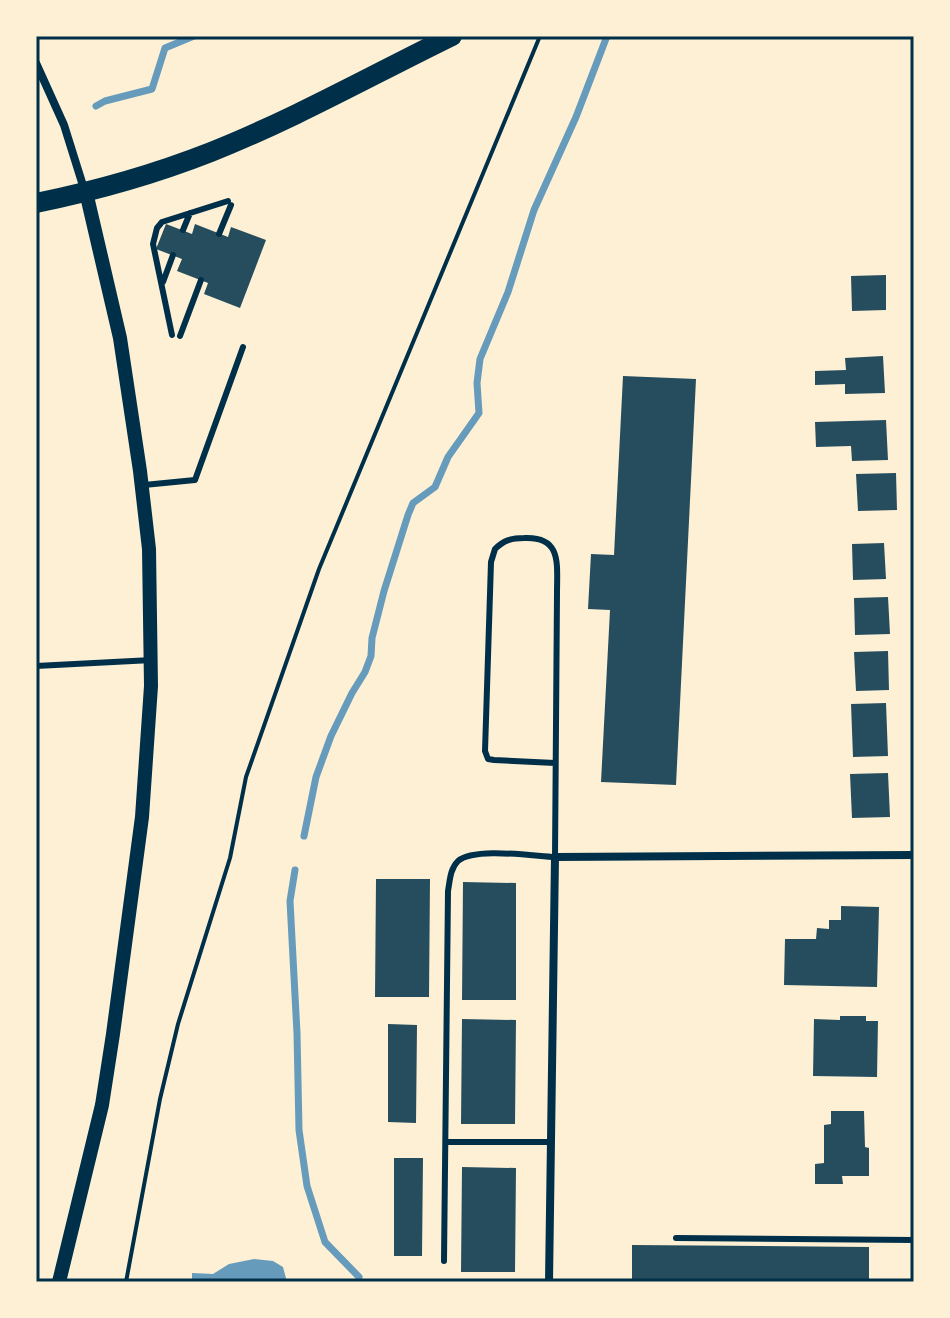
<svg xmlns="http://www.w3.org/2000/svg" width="950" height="1318" viewBox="0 0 950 1318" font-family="Lato,sans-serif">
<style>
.water{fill:#669bbc}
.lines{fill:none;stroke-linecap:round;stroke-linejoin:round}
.stream{stroke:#669bbc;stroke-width:7}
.building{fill:#264d5e}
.path{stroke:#003049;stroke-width:4}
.service{stroke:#003049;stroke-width:6}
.minor{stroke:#003049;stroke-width:8}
.tertiary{stroke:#003049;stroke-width:14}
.primary{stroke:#003049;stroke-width:20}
.neatline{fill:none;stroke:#003049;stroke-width:3}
</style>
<rect width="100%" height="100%" fill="#fdf0d5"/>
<path class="water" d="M 254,1259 L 273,1261 L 283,1267 L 287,1282 L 192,1282 L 192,1273 L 213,1274 L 229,1264 Z"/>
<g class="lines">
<path class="stream" d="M 96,106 L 105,101 L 152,89 L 165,48 L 194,36
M 304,836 L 316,777 L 331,736 L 352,693 L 365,672 L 371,656 L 372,638 L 384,591 L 408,515 L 413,503 L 435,487 L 448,457 L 479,413 L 477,383 L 480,359 L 508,292 L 534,210 L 576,117 L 607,36
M 295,870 L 290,901 L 297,1033 L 299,1130 L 307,1186 L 325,1242 L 359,1277"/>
</g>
<path class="building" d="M 166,224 L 192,234 L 195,224 L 228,237 L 231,227 L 266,240 L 240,308 L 204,294 L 208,283 L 177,271 L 182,259 L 156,249 Z
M 886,275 L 886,310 L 852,311 L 851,276 Z
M 883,356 L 885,393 L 845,394 L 845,384 L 815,385 L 815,371 L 846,370 L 845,358 Z
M 623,376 L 696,379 L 676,785 L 601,782 L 610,610 L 588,609 L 591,554 L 614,555 Z
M 886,420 L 888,460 L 852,461 L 851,446 L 816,447 L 815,422 Z
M 896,473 L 897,510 L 858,511 L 856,474 Z
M 884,543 L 886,579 L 853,580 L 852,544 Z
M 888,597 L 890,634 L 855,635 L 854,598 Z
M 888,651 L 889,690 L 856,691 L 854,652 Z
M 886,703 L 888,756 L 853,757 L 851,704 Z
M 888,773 L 890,817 L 852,818 L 850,774 Z
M 376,879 L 430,879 L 429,997 L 375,997 Z
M 463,882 L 516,883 L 516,1000 L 462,1000 Z
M 841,906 L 879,907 L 877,987 L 784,985 L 785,939 L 816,939 L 817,928 L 829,929 L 829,920 L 841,920 Z
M 840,1016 L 866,1016 L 866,1021 L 878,1021 L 877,1077 L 813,1076 L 814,1019 L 840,1020 Z
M 462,1019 L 516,1020 L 515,1124 L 461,1124 Z
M 388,1024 L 417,1025 L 416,1123 L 388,1122 Z
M 831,1111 L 864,1111 L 865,1147 L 869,1148 L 869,1176 L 842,1176 L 843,1184 L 815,1184 L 815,1164 L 824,1163 L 824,1125 L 831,1124 Z
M 394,1158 L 423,1158 L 422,1256 L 394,1256 Z
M 462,1167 L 516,1168 L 515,1272 L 461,1272 Z
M 632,1245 L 869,1247 L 869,1282 L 632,1282 Z"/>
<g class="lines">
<path class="path" d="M 126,1282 L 160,1099 L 178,1024 L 230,858 L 246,777 L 319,569 L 540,36"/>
<path class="service" d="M 183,230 L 190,213
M 219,234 L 231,205
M 163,282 L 173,255
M 172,335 L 153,244 L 157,228 L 162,222 L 228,201
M 180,336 L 201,280
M 144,485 L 195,480 L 243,347
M 36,666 L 152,660
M 446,1142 L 551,1142
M 676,1238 L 914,1240
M 444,1261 L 448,891 C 450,880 450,869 458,861 C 474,847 533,856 555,857 L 557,593 C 557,564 562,536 524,538 C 512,538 504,540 495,549 L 491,562 L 485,751 L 488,759 L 494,760 L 555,763"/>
<path class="minor" d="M 36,63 L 64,125 L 85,192
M 549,1282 L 555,857 L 914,855"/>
<path class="tertiary" d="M 59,1282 L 102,1105 L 113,1034 L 142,817 L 151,686 L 149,549 L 140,471 L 120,338 L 86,192"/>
<path class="primary" d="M 36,203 C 95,191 155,174 211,152 C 294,119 372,75 452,36"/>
</g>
<rect width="950" height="1318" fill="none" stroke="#fdf0d5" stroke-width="76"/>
<rect x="38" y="38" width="874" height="1242" class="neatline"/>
</svg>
